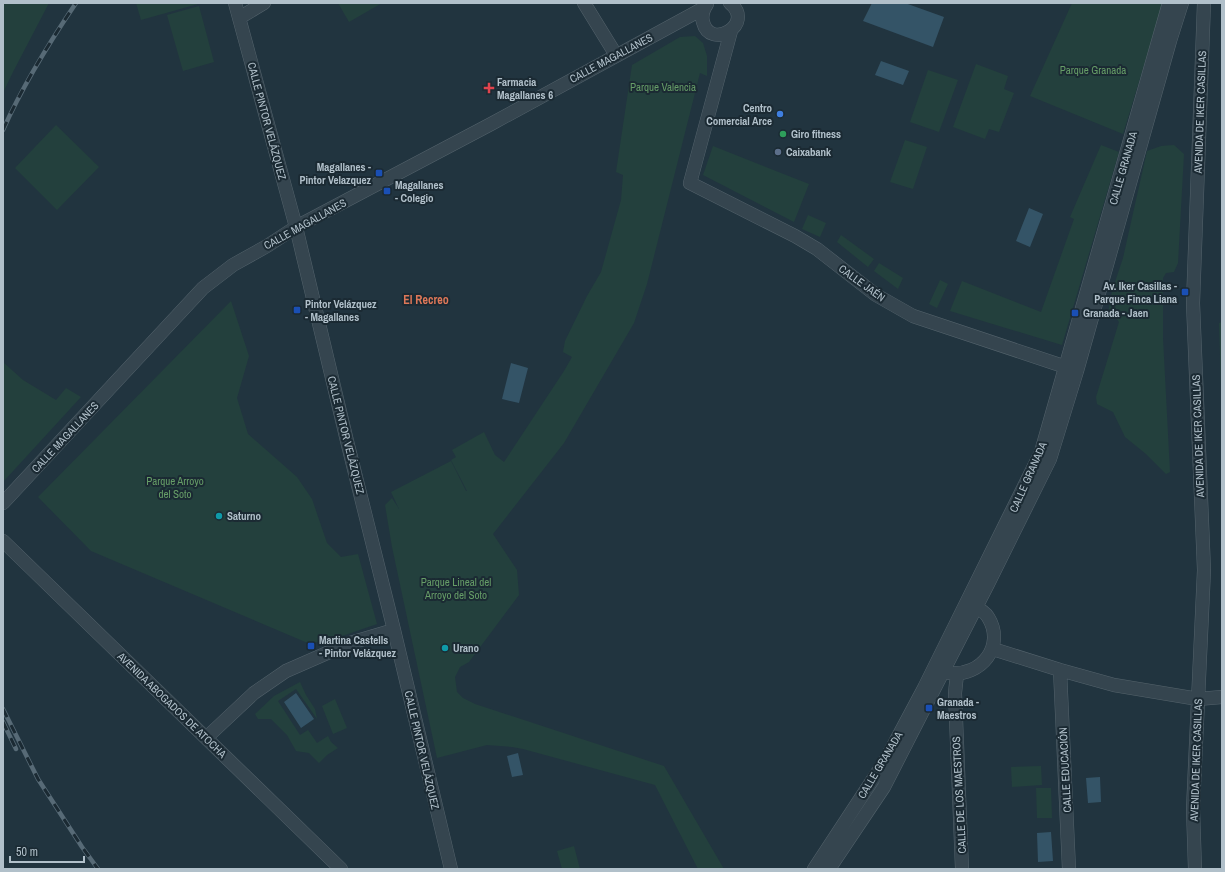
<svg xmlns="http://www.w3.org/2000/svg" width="1225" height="872" viewBox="0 0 1225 872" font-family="'Archivo Narrow',sans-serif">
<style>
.green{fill:#23403d}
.water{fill:#345467}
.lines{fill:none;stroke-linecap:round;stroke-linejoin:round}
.minor-casing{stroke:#54636c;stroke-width:14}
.minor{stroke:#35454f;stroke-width:13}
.rail-casing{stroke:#576a76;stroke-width:4.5}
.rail{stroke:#1b2a33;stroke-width:3;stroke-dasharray:9;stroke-linecap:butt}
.health-dot{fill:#e0444e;stroke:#1b2a33;stroke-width:1.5}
.shop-dot{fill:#3f7fe0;stroke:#1b2a33;stroke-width:1.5}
.leisure-dot{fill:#2e9e5b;stroke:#1b2a33;stroke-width:1.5}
.service-dot{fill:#5c6f8a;stroke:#1b2a33;stroke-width:1.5}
.transit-dot{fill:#1a4fb4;stroke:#1b2a33;stroke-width:1.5}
.culture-dot{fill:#0f9aa8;stroke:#1b2a33;stroke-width:1.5}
.labels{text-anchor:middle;stroke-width:4;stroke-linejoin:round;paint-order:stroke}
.street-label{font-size:11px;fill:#b1c0ca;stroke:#1b2a33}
.park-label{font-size:11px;fill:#669d67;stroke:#1b2a33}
.poi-label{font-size:11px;font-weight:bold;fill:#b1c0ca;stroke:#1b2a33;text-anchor:start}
.neighbourhood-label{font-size:12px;font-weight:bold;fill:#de7758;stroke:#1b2a33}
</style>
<rect width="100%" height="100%" fill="#21343f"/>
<path class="green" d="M 3,3 L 49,3 L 13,72 L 3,93 Z
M 136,3 L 198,3 L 198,4 L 141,20 Z
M 338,3 L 382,3 L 349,22 Z
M 1072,3 L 1163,3 L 1123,134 L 1030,96 Z
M 199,6 L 214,62 L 183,71 L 167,15 Z
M 695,36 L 703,43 L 707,56 L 707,76 L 700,73 L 647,284 L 634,323 L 564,443 L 493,534 L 517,570 L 519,595 L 469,662 L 460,667 L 455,677 L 457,692 L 463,698 L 475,704 L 664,766 L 724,869 L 698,869 L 655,785 L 523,749 L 512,747 L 487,745 L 437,758 L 392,547 L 385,505 L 392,498 L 399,509 L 391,492 L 451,461 L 466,491 L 467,491 L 451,460 L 456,457 L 452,450 L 484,432 L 495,455 L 504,462 L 564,371 L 572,357 L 563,352 L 565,341 L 587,296 L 601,272 L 621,200 L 623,175 L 616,172 L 632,65 L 680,37 Z
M 976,64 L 1008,76 L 1004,89 L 1014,93 L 999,132 L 989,129 L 985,139 L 953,127 Z
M 928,70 L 958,80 L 939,132 L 910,122 Z
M 56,125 L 99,167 L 57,210 L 15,168 Z
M 905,140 L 927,147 L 913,189 L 890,182 Z
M 1101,145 L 1119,152 L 1062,345 L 950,311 L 962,281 L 1041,312 L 1074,219 L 1070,217 Z
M 1174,145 L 1184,154 L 1178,263 L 1174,272 L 1166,273 L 1163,278 L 1163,338 L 1170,472 L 1166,474 L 1146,454 L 1125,437 L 1113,412 L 1097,404 L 1096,397 L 1119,322 L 1116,318 L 1108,313 L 1112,291 L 1123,258 L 1147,151 L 1161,146 Z
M 713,146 L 809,184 L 794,222 L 703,175 Z
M 808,215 L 826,223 L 820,237 L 802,229 Z
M 841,235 L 874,259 L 868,267 L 837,242 Z
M 879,263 L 903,278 L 898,289 L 874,271 Z
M 940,280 L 948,284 L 937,308 L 929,304 Z
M 231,301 L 249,356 L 237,398 L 248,434 L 297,477 L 312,499 L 327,543 L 341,557 L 358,554 L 377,624 L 345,635 L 310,644 L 91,551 L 38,497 Z
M 1222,322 L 1222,420 L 1219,323 Z
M 3,362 L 23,380 L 56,400 L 66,388 L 81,397 L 3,482 Z
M 300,682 L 306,695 L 315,709 L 317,719 L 296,689 L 278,701 L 300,735 L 308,730 L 317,743 L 328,736 L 331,742 L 338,748 L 327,755 L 319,763 L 309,753 L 296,751 L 287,735 L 271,719 L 258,719 L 255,714 L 274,696 Z
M 335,699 L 347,728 L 333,734 L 322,706 Z
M 1041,766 L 1042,785 L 1012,787 L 1011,767 Z
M 1036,788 L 1051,788 L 1052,818 L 1037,818 Z
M 574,846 L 580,869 L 562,869 L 557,851 Z"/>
<path class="water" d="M 872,3 L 905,3 L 944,17 L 933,47 L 863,21 Z
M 881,61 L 909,71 L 903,85 L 875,75 Z
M 1029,208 L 1043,214 L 1030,247 L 1016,241 Z
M 511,363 L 528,368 L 519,403 L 502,399 Z
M 296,693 L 314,719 L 301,728 L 284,702 Z
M 518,753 L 523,775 L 512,777 L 507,756 Z
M 1100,777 L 1101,802 L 1088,803 L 1086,778 Z
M 1051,832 L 1053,861 L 1038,862 L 1037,833 Z"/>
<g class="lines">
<defs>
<path id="minor" d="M 235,3 L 296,227 L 347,441 L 394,630 L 451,869
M 584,3 L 616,55
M 707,4 C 703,10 701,15 703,22 C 710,51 756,24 730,3
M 239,18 L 264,3
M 731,31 L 690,183 L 795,236 L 817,249 L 876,295 L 913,316 L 1066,367
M 3,503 L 203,288 L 233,265 L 267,246 L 296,227 L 491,124 L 704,8
M 3,541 L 341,869
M 993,649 L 1060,670 L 1114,685 L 1198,699 L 1222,697
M 1060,670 L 1069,869
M 949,673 C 981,677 1006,646 988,617 C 985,611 974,606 968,603
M 957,674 L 955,693 L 962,869
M 206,738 L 254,693 L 286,671 L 350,643 L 394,630
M 814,869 L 885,761 L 924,688 L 1041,452 L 1169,3
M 829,869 L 884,787 L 988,584 L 1050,459 L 1077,371 L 1170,41 L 1182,3
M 1195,869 L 1193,809 L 1204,570 L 1193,303 L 1204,3"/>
</defs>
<use href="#minor" class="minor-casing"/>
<use href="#minor" class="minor"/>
<defs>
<path id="rail" d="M 3,130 C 23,85 49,43 76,3
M 3,709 L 38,779 L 82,847 L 98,869
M 3,722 L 16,749"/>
</defs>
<use href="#rail" class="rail-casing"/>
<use href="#rail" class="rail"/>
</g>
<path class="health-dot" d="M487 82h4v4h4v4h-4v4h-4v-4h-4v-4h4z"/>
<circle class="shop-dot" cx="780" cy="114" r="4"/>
<circle class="leisure-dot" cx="783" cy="134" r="4"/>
<circle class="service-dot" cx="778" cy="152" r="4"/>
<g class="transit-dot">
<rect x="375" y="169" width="8" height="8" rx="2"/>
<rect x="383" y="187" width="8" height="8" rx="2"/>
<rect x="1181" y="288" width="8" height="8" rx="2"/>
<rect x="293" y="306" width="8" height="8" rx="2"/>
<rect x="1071" y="309" width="8" height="8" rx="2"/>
<rect x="307" y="642" width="8" height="8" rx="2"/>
<rect x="925" y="704" width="8" height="8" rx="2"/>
</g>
<g class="culture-dot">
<circle cx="219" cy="516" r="4"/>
<circle cx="445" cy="648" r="4"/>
</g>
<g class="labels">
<g class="street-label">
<text transform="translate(611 58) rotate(-28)" y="4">CALLE MAGALLANES</text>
<text transform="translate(1200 112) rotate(-88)" y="4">AVENIDA DE IKER CASILLAS</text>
<text transform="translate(267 121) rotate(75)" y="4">CALLE PINTOR VELÁZQUEZ</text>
<text transform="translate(1123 168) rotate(-74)" y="4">CALLE GRANADA</text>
<text transform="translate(305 224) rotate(-29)" y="4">CALLE MAGALLANES</text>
<text transform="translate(862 283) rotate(36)" y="4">CALLE JAÉN</text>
<text transform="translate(346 435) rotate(76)" y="4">CALLE PINTOR VELÁZQUEZ</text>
<text transform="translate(1198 436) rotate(-92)" y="4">AVENIDA DE IKER CASILLAS</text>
<text transform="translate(65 437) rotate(-47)" y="4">CALLE MAGALLANES</text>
<text transform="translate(1028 477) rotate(-66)" y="4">CALLE GRANADA</text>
<text transform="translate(172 705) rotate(44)" y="4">AVENIDA ABOGADOS DE ATOCHA</text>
<text transform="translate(422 750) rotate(77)" y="4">CALLE PINTOR VELÁZQUEZ</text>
<text transform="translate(1196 760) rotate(-88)" y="4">AVENIDA DE IKER CASILLAS</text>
<text transform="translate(880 765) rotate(-59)" y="4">CALLE GRANADA</text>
<text transform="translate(1065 770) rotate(-93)" y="4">CALLE EDUCACIÓN</text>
<text transform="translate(959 795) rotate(-93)" y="4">CALLE DE LOS MAESTROS</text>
</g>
<g class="park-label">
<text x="1093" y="74">Parque Granada</text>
<text x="663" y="91">Parque Valencia</text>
<text x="175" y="485">Parque Arroyo<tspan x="175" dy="13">del Soto</tspan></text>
<text x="456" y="586">Parque Lineal del<tspan x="456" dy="13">Arroyo del Soto</tspan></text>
</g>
<g class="poi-label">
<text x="497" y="86">Farmacia<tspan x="497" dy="13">Magallanes 6</tspan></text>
<text x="772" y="112" text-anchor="end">Centro<tspan x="772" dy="13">Comercial Arce</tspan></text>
<text x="791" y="138">Giro fitness</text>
<text x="786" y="156">Caixabank</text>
<text x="371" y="171" text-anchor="end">Magallanes -<tspan x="371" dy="13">Pintor Velazquez</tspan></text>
<text x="395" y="189">Magallanes<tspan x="395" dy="13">- Colegio</tspan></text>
<text x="1177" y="290" text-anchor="end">Av. Iker Casillas -<tspan x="1177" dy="13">Parque Finca Liana</tspan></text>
<text x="305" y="308">Pintor Velázquez<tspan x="305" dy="13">- Magallanes</tspan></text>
<text x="1083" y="317">Granada - Jaen</text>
<text x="227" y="520">Saturno</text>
<text x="319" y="644">Martina Castells<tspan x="319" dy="13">- Pintor Velázquez</tspan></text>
<text x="453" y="652">Urano</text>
<text x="937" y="706">Granada -<tspan x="937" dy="13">Maestros</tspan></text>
</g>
<g class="neighbourhood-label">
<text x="426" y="304">El Recreo</text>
</g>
</g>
<rect width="1225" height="872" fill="none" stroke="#b1c0ca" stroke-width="8"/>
<path d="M10 856v6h74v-6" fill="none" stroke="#b1c0ca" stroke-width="2"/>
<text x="16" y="856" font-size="12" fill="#b1c0ca" stroke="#1b2a33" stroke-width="3" paint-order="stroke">50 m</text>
</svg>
